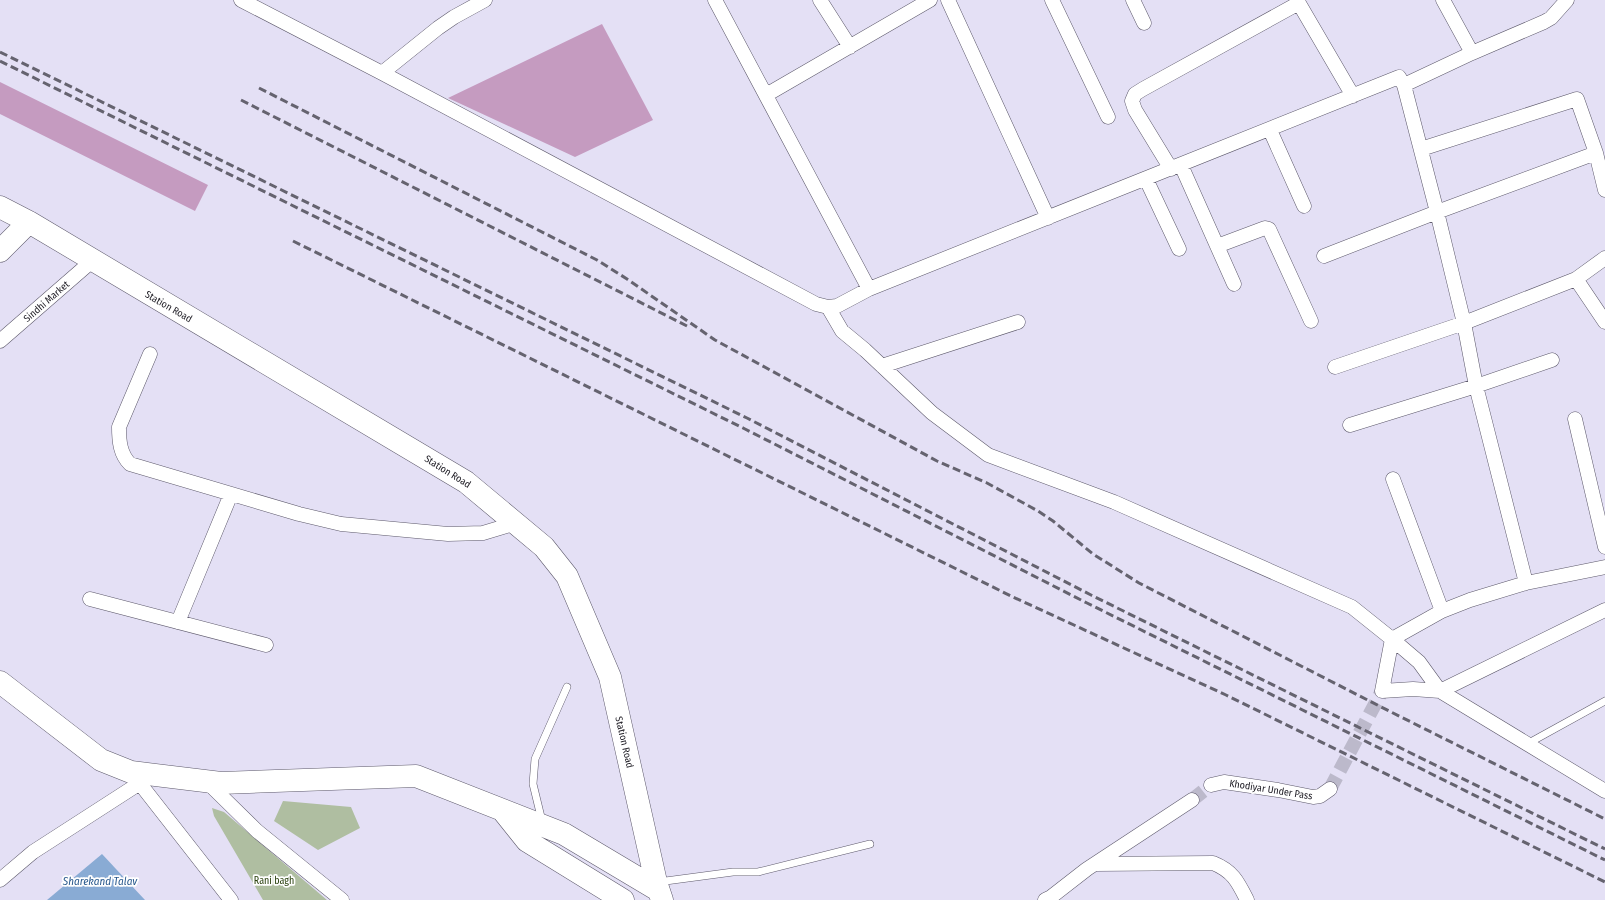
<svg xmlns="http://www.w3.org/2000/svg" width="1605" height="900" viewBox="0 0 1605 900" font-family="'Fira Sans Condensed',sans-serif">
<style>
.green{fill:#afbea1}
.water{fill:#89abd4}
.building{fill:#c59bc0}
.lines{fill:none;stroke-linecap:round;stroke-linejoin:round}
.minor-tunnel{stroke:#bcb9cb;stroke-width:14;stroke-dasharray:14 7;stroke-linecap:butt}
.service-casing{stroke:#5d596b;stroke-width:8}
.minor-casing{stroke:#5d596b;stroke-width:15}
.primary-casing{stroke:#5d596b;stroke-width:23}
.service{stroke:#fff;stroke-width:7}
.minor{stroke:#fff;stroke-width:14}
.primary{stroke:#fff;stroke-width:22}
.rail{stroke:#65636f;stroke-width:3;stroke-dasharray:8 4;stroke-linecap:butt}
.labels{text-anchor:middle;stroke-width:3.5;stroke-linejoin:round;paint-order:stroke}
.street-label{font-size:10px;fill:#1e1c24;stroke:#fff}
.park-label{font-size:10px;fill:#2b420f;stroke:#fff}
.water-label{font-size:11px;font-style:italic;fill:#29598d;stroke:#fff}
</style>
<rect width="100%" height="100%" fill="#e4e0f5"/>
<path class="green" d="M 283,801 L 351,807 L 360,828 L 318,850 L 274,821 Z
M 212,808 L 224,812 L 327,900 L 263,900 L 214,816 Z"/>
<path class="water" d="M 102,854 L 145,900 L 47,900 Z"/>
<path class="building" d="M 602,24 L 653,120 L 575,157 L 448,98 Z
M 0,82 L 208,185 L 195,211 L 0,114 Z"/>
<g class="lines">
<path class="minor-tunnel" d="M 1330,789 L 1382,691
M 1192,800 L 1211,785"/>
<defs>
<path id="service" d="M 1527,744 L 1605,701
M 542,821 L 533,784 L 535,759 L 567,687
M 658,882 L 733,872 L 758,872 L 870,844"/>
<path id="minor" d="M 241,0 L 382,73 L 816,304 L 828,307 L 837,306 L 869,289 L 1399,77 L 1404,85 L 1437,212 L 1464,323 L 1476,386 L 1526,583 L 1605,567
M 715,0 L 869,289
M 820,0 L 850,47
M 948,0 L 1048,218
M 1052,0 L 1108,117
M 1133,0 L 1144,23
M 1297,0 L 1353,96
M 1472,53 L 1544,22 L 1551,18 L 1567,0
M 382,73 L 438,28 L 454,17 L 485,0
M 1404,85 L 1472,53 L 1443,0
M 766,95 L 930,0
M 1270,130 L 1304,206
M 1421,149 L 1577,99 L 1596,153 L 1605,190
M 1181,165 L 1234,284
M 1171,169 L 1135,110 L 1132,101 L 1135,94 L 1143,89 L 1299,3
M 1146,179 L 1179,249
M 1217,246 L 1265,228 L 1269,229 L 1311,321
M 1324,256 L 1437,212 L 1596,153
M 1576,279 L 1605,322
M 828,307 L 842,331 L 865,350 L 932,413 L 988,455 L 1114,502 L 1352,607 L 1392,639 L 1382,691 L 1413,689 L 1440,691
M 0,341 L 92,261
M 150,354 L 119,427 C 119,441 120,454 130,464 L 299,514 L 341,524 L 448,534 L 483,533 L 516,523
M 882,366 L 1018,322
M 1335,367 L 1464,323 L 1576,279 L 1605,258
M 1575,419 L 1605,547
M 1350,425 L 1476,386 L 1552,360
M 1393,479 L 1442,611
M 1526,583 L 1470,600 L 1442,611 L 1392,639 L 1419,662 L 1440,691 L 1605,791
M 90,599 L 266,645
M 178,622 L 231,494
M 1440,691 L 1605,610
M 134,776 L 231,900
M 206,781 L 257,831 L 342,900
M 1211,785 L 1224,782 L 1278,790 L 1313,797 L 1320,796 L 1330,789
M 1095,864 L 1213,863 C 1233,871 1238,882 1247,900
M 0,880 L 33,852 L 140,783
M 1045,900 L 1051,897 L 1087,869 L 1192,800"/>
<path id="primary" d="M 0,207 L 29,222 L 466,482 L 544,547 L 567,576 L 610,677 L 656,882 L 662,900
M 0,251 L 29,222
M 0,682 L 101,760 L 131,772 L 221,783 L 416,776 L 564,834 L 658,890
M 503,811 L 527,841 L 623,900"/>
</defs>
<use href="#service" class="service-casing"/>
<use href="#minor" class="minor-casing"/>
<use href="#primary" class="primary-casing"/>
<use href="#service" class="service"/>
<use href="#minor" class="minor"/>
<use href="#primary" class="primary"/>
<path class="rail" d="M 0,52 L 747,418 L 1091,595 L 1605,849
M 0,61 L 745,429 L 1087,603 L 1605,860
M 259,88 L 597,260 L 627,279 L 715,340 L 937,461 L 987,483 L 1038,511 L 1053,521 L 1093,554 L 1139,583 L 1391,712 L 1605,819
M 241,100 L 687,326
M 293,241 L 1013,597 L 1226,695 L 1605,882"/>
</g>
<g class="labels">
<g class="street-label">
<text transform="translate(46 301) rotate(-41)" y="4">Sindhi Market</text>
<text transform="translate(169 306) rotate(30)" y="4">Station Road</text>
<text transform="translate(448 471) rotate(32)" y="4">Station Road</text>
<text transform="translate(625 742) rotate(77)" y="4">Station Road</text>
<text transform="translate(1271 789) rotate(9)" y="4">Khodiyar Under Pass</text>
</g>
<g class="park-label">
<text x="274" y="884">Rani bagh</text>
</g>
<g class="water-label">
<text x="100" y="885">Sharekand Talav</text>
</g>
</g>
</svg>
